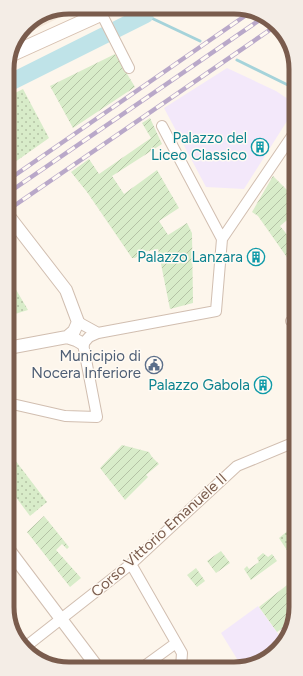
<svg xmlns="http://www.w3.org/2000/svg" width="303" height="676" viewBox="0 0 303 676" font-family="Figtree,sans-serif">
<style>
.residential{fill:#f5e8da}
.education{fill:#f3e8fa}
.park{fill:url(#park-dots)}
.garden{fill:url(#garden-furrows)}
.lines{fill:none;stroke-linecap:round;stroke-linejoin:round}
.stream{stroke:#a5d3da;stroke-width:3}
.river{stroke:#bfe3e8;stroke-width:17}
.minor-casing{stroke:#d1beb0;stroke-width:12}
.tertiary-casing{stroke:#d1beb0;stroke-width:14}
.secondary-casing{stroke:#d6c0b0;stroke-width:16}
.minor{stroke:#fff;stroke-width:10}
.tertiary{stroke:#fff;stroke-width:12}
.secondary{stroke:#fff;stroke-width:14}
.rail-casing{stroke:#b9a8c9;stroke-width:4.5}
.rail{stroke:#fffaf3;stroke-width:3;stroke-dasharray:9;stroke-linecap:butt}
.labels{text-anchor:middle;stroke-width:3;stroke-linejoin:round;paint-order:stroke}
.culture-label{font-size:15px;fill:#0d838f;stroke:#fffaf3;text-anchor:end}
.service-label{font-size:15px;fill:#4e5e75;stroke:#fffaf3;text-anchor:end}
.street-label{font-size:15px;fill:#7a5c4d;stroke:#fffaf3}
.rim{fill:none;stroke:#7a5c4d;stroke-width:5}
</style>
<defs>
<pattern id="park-dots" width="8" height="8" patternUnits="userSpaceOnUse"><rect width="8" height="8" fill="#d8ecc9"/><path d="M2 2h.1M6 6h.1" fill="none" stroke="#b4c2a5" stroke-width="1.8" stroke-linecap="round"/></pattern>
<pattern id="garden-furrows" width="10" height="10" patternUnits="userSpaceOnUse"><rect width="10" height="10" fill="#d8ecc9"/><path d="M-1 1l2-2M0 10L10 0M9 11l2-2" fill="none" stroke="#b4c2a5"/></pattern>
</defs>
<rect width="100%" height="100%" fill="#fdf6ec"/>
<path class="residential" d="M 69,7 L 81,7 L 22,36 L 28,23 Z"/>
<path class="education" d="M 227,68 L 276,91 L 294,103 L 294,110 L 244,189 L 206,187 L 164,108 Z
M 258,606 L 284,642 L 283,645 L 250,667 L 242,667 L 221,633 Z"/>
<path class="park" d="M 23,89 L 49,138 L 8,167 L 7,97 Z
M 8,276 L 28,310 L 8,316 Z
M 15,460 L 47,502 L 30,516 L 9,488 L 9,465 Z
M 296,524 L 296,564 L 279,538 Z"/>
<path class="garden" d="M 115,54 L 135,87 L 73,128 L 50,86 Z
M 150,118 L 162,144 L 112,176 L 124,194 L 157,170 L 179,208 L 159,221 L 168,235 L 187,223 L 192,233 L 193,303 L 170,309 L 158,249 L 143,252 L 135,258 L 132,258 L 87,192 L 71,172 L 89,159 L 99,174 L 151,138 L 142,123 Z
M 273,176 L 290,193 L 294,189 L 294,218 L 292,216 L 280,226 L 295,244 L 295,265 L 293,266 L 258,216 L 252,212 Z
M 122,445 L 149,452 L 152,457 L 159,464 L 146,475 L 148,477 L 125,500 L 100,468 Z
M 44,516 L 69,547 L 67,549 L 62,544 L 56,550 L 81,578 L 70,587 L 27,532 Z
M 221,551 L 230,563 L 216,573 L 207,561 Z
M 263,553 L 268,557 L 272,554 L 277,561 L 251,580 L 244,569 L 247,566 L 249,569 L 259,562 L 257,558 Z
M 196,568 L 205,581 L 197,587 L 187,575 Z
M 296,578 L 296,611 L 292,621 L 277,632 L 259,607 Z"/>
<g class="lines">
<path class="stream" d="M 145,15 L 200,41
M 145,15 L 160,8
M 237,60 L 294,88"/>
<path class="river" d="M 7,84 L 145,15"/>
<defs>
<path id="minor" d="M 98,7 L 129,68
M 222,239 L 294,133
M 291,321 L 295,319
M 78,322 L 98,333 L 216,311 L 222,239 L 162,126
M 8,403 L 65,416 L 97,417 L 83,344 L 89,337 L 98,333
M 131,564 L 182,653 L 181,667
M 24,648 L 131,564 L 237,466 L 295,442
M 143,667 L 176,643"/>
<path id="tertiary" d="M 8,215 L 66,290 L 78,322 L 74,331 L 67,337 L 8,348
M 67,337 L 76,340 L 83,344
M 9,550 L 98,668"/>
<path id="secondary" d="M 12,54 L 96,16 L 99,10 L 105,7"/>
</defs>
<use href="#minor" class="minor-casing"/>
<use href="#tertiary" class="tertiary-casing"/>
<use href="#secondary" class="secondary-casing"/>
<use href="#minor" class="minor"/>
<use href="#tertiary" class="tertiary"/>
<use href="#secondary" class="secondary"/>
<defs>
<path id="rail" d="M 8,180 L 252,11
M 8,193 L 264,17
M 8,210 L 277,25"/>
</defs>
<use href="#rail" class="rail-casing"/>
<use href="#rail" class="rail"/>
</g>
<defs>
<symbol id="building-ring" viewBox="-11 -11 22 22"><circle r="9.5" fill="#fffaf3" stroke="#0f9aa8" stroke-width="1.5"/><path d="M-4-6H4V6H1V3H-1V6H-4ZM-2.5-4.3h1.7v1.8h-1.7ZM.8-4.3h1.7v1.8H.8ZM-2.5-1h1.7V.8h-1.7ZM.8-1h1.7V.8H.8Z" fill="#0f9aa8"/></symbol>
<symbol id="civic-ring" viewBox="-11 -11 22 22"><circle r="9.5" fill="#fffaf3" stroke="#5c6f8a" stroke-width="1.5"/><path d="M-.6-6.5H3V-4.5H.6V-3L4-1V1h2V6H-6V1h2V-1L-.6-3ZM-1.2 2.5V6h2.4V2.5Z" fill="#5c6f8a"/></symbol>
</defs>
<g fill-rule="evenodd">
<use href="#building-ring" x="250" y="137" width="20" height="20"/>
<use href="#building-ring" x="246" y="247" width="20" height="20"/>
<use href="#civic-ring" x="144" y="355" width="20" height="20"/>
<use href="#building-ring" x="253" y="375" width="20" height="20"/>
</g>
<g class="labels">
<g class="culture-label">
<text x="247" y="143">Palazzo del<tspan x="247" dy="17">Liceo Classico</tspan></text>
<text x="243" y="262">Palazzo Lanzara</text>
<text x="250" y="390">Palazzo Gabola</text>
</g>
<g class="service-label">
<text x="141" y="361">Municipio di<tspan x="141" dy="17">Nocera Inferiore</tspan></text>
</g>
<g class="street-label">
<text transform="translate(159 535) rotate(-42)" y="5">Corso Vittorio Emanuele II</text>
</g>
</g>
<path d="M0 0H303V676H0ZM69 14H234A55 55 0 0 1 289 69V607A55 55 0 0 1 234 662H69A55 55 0 0 1 14 607V69A55 55 0 0 1 69 14Z" fill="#f4ede6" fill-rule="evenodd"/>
<path class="rim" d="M69 14H234A55 55 0 0 1 289 69V607A55 55 0 0 1 234 662H69A55 55 0 0 1 14 607V69A55 55 0 0 1 69 14Z"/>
</svg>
